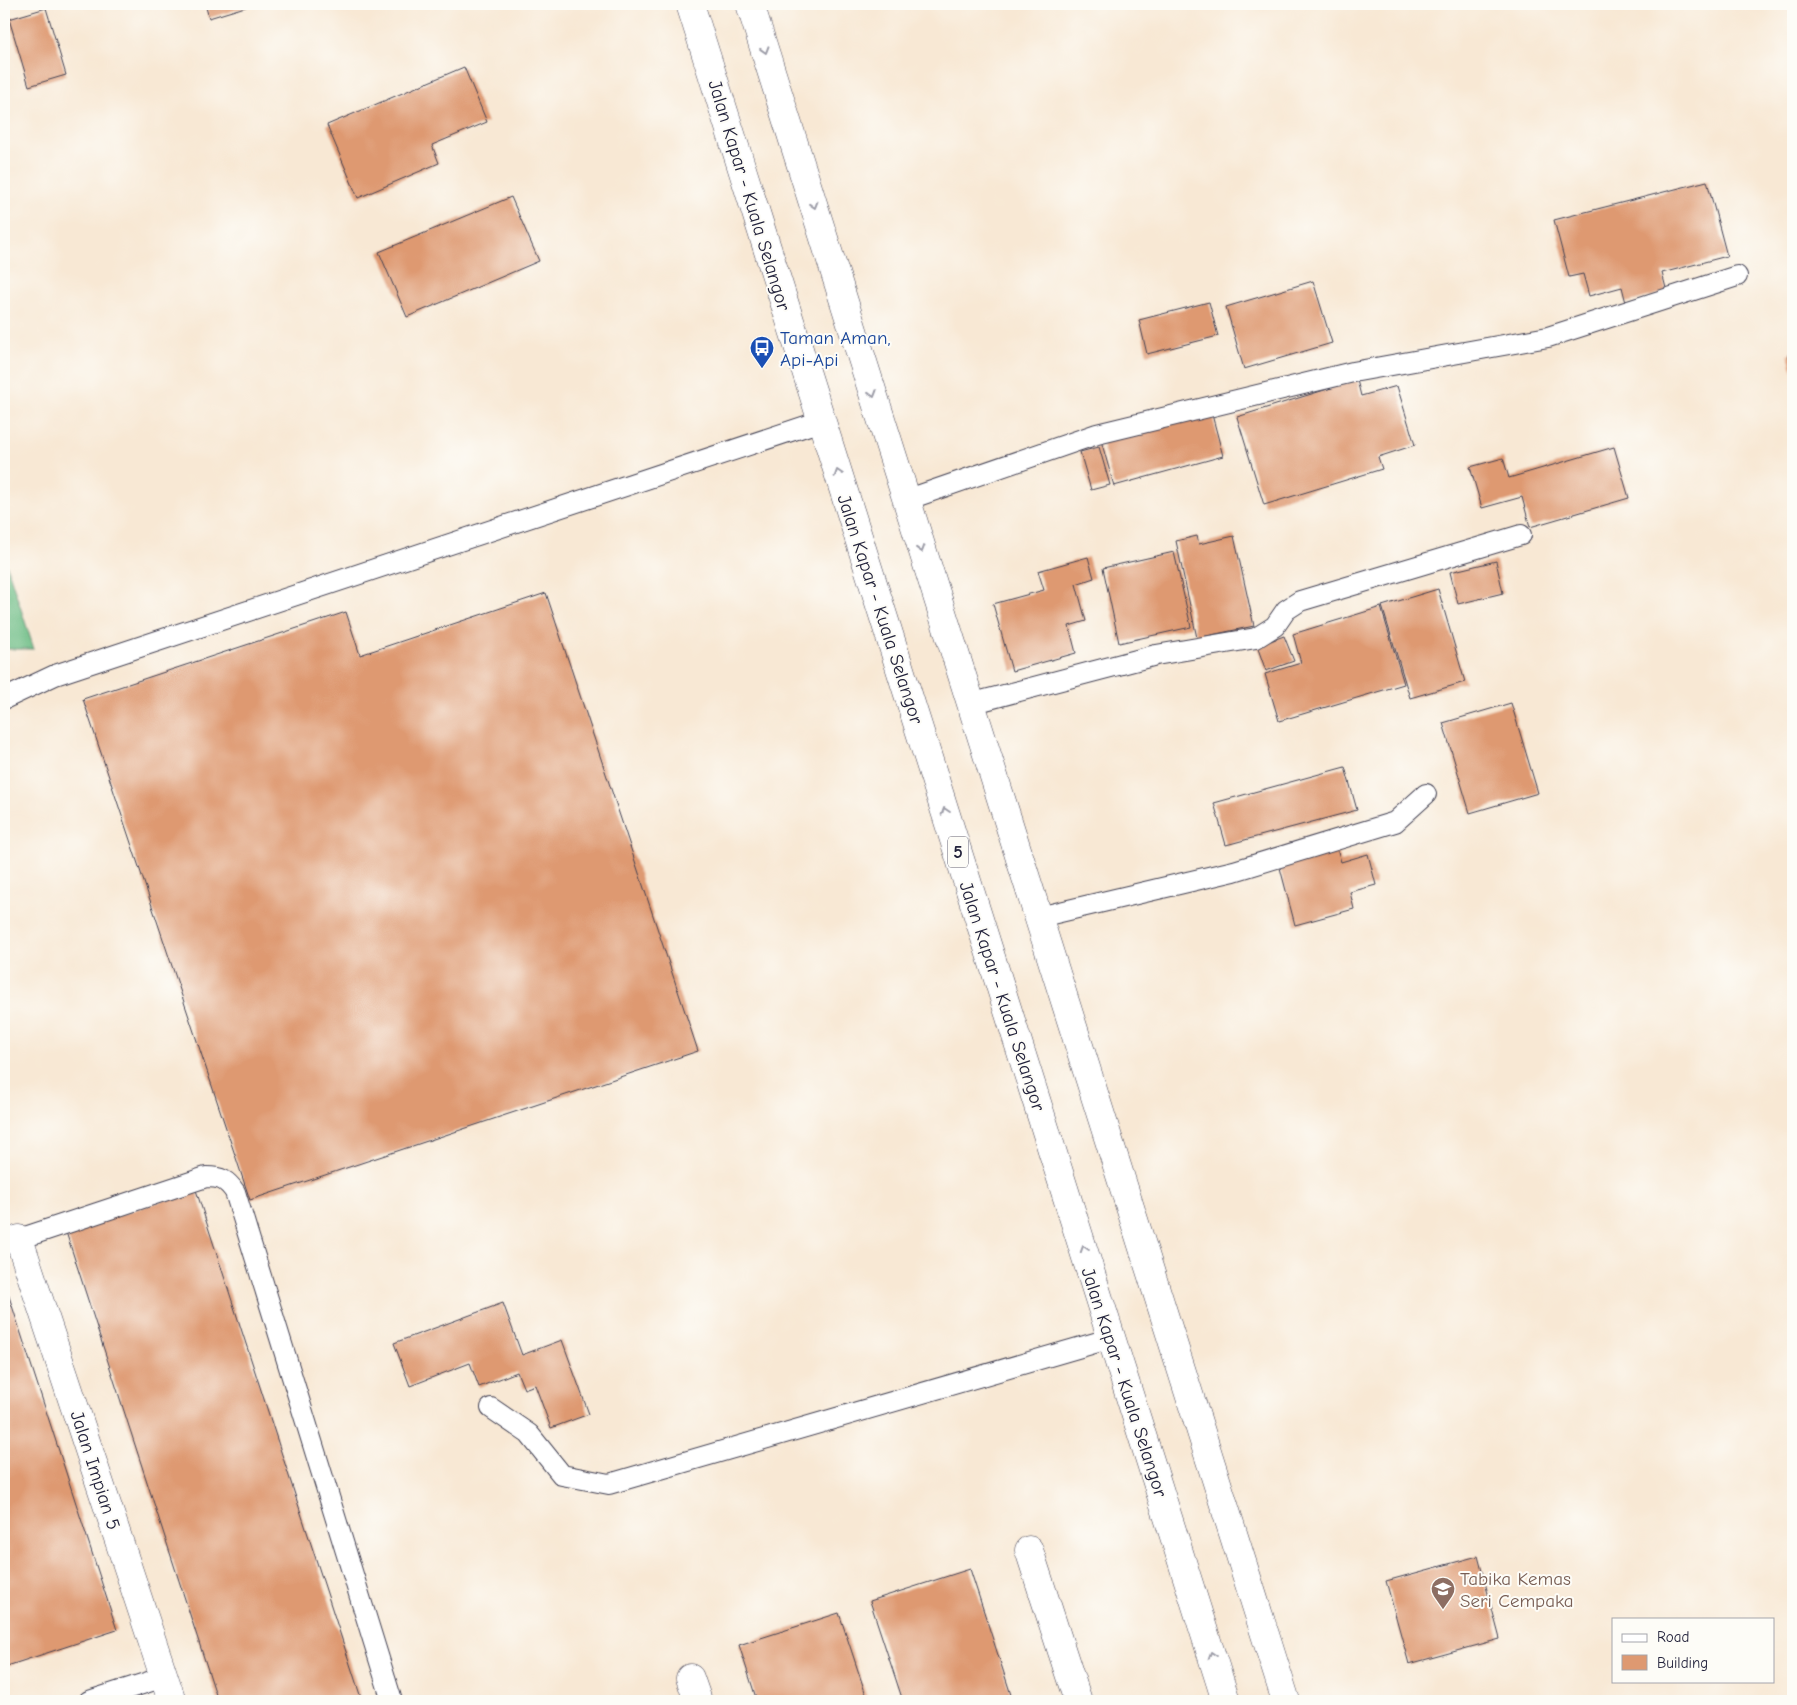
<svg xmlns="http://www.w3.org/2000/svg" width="1797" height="1705" viewBox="0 0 1797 1705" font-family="'Comic Neue',sans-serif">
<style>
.forest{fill:#6fbe87;stroke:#487061}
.building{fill:#de9971}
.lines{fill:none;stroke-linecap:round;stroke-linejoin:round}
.lane-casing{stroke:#424052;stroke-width:22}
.street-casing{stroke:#424052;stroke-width:29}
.highway-casing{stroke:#424052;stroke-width:29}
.lane{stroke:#fff;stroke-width:20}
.street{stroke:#fff;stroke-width:28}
.highway{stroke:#fff;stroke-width:28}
.oneway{stroke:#9c9ca7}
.labels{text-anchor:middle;stroke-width:4;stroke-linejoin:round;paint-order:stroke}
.shield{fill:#fdfcf7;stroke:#646373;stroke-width:1}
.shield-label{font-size:18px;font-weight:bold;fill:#22223b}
.street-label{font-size:19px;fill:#22223b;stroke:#fdfcf7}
.transit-label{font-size:19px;fill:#164399;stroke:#fdfcf7;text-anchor:start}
.education-label{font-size:19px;fill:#785e54;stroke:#fdfcf7;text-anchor:start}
</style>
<rect width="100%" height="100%" fill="#fdfcf7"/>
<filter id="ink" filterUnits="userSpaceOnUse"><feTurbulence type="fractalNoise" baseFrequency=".02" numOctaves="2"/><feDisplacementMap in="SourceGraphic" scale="10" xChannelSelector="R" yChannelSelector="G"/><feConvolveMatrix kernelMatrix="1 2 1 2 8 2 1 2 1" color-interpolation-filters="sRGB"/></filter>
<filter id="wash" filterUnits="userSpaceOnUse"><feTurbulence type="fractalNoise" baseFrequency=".0096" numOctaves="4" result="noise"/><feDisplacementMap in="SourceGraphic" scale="20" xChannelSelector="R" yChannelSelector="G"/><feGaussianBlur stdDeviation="1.12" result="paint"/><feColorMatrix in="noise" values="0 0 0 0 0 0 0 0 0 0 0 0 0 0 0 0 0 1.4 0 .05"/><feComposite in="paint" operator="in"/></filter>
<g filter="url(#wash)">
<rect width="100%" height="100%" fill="#f8e8d4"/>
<path class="forest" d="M 4,557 L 34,649 L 4,649 Z"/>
<g id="blocks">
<path class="building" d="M 205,4 L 255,4 L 209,18 Z
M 46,8 L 66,75 L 29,86 L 9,19 Z
M 464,67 L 487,122 L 432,145 L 439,163 L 358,198 L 327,125 Z
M 1707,181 L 1727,256 L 1662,273 L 1667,292 L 1626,303 L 1622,287 L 1589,296 L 1583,274 L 1569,277 L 1554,220 Z
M 511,197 L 539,261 L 407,317 L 379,252 Z
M 1313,281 L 1332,343 L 1244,369 L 1226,307 Z
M 1209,302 L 1218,336 L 1147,354 L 1139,320 Z
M 1793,352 L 1793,371 L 1788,354 Z
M 1357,380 L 1361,396 L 1397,386 L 1415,445 L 1378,457 L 1382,469 L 1264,505 L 1237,417 Z
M 1210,407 L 1223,456 L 1114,486 L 1100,437 Z
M 1099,447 L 1110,485 L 1091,490 L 1080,452 Z
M 1614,447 L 1629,498 L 1530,527 L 1522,497 L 1482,508 L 1470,467 L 1503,458 L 1509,478 Z
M 1197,536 L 1199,544 L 1234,536 L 1254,626 L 1197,638 L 1176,541 Z
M 1174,552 L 1191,627 L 1119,643 L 1103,568 Z
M 1088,557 L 1094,578 L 1076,584 L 1086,621 L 1069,626 L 1076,653 L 1012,671 L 993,604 L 1044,590 L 1038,571 Z
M 1496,561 L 1503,593 L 1458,604 L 1450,572 Z
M 1438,589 L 1465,682 L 1410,698 L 1382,606 Z
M 546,593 L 698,1051 L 250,1200 L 83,699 L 346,612 L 360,655 Z
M 1381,607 L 1404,684 L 1279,721 L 1265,674 L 1301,663 L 1293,634 Z
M 1284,636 L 1294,661 L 1266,671 L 1257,646 Z
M 1511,703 L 1538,793 L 1470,813 L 1443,723 Z
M 1345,767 L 1357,810 L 1226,845 L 1214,803 Z
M 1337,848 L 1341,862 L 1368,854 L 1376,885 L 1350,892 L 1354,909 L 1295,925 L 1279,864 Z
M 196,1190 L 362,1701 L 218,1701 L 66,1232 Z
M 4,1281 L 117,1630 L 4,1667 Z
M 503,1303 L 522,1355 L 562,1340 L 589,1414 L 551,1428 L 535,1385 L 524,1389 L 517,1372 L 479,1387 L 470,1363 L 410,1386 L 394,1343 Z
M 1478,1556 L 1500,1639 L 1409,1664 L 1386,1581 Z
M 970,1569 L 1013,1701 L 903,1701 L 870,1601 Z
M 839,1613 L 868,1701 L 757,1701 L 739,1645 Z"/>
</g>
</g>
<g filter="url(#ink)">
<use href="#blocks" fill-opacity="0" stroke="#424052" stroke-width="1"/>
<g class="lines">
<defs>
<path id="lane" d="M 906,500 L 1097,434 L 1353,372 L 1548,337 L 1737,276
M 4,699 L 55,675 L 821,421
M 970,704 L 1156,655 L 1256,638 L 1275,626 L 1286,610 L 1300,601 L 1521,535
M 1039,917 L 1234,871 L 1395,822 L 1426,794
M 4,1244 L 206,1177 C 221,1177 227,1180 235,1192 L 392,1701
M 491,1408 L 529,1434 L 562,1475 L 609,1484 L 1112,1338
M 89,1701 L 164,1677"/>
<path id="street" d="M 19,1239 L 172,1701
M 1029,1550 L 1078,1701
M 690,1678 L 698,1701"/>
<path id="highway" d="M 690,4 L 1226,1701
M 750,4 L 1286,1701"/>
</defs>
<use href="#lane" class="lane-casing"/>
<use href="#street" class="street-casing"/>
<use href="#highway" class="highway-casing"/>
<use href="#lane" class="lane"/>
<use href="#street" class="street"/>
<use href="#highway" class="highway"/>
</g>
<defs><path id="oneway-chevron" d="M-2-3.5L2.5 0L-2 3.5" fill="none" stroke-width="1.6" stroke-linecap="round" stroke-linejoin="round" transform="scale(1.25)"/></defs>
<g class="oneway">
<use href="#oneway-chevron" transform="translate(765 50) rotate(73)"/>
<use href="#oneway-chevron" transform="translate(814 205) rotate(73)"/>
<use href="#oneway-chevron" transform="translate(873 394) rotate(73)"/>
<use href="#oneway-chevron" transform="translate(838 473) rotate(-108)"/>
<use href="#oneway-chevron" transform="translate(921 549) rotate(73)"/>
<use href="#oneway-chevron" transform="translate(945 811) rotate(-108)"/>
<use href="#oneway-chevron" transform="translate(1084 1249) rotate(-108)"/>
<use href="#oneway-chevron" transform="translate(1212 1655) rotate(-108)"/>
</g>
</g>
<defs>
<symbol id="bus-pin" viewBox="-11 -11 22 30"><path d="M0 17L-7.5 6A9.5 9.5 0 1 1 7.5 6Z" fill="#1a4fb4" stroke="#fdfcf7"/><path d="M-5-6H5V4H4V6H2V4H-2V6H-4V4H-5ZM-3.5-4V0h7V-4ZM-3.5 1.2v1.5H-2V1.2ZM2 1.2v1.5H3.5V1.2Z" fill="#fff"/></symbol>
<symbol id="school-pin" viewBox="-11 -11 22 30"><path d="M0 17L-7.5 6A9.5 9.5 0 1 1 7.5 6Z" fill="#8d6e63" stroke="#fdfcf7"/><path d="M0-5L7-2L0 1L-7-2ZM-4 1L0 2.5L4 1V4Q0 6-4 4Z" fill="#fff"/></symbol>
</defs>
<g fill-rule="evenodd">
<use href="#bus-pin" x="748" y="334" width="28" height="38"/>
<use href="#school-pin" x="1429" y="1575" width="28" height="38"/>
</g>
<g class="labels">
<rect class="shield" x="948" y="836.5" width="20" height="31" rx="4"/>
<g class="shield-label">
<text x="958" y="858">5</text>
</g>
<g class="street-label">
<text transform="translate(750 195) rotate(73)" y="7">Jalan Kapar - Kuala Selangor</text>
<text transform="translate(881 609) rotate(72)" y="7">Jalan Kapar - Kuala Selangor</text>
<text transform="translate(1003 996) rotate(72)" y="7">Jalan Kapar - Kuala Selangor</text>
<text transform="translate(1125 1382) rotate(72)" y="7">Jalan Kapar - Kuala Selangor</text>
<text transform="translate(96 1470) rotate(72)" y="7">Jalan Impian 5</text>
</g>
<g class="transit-label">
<text x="780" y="344">Taman Aman,<tspan x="780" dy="22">Api-Api</tspan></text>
</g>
<g class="education-label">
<text x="1460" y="1585">Tabika Kemas<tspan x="1460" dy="22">Seri Cempaka</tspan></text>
</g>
</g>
<rect width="1797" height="1705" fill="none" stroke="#fdfcf7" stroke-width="20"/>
<rect x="1612" y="1618" width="162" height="65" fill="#fdfcf7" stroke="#a5a5ac"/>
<rect x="1622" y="1634" width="25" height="8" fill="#ffffff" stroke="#a5a5ac"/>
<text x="1657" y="1642" font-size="15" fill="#22223b">Road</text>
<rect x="1622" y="1655" width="25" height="15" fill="#de9971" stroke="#a5a5ac"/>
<text x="1657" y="1668" font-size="15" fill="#22223b">Building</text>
</svg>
